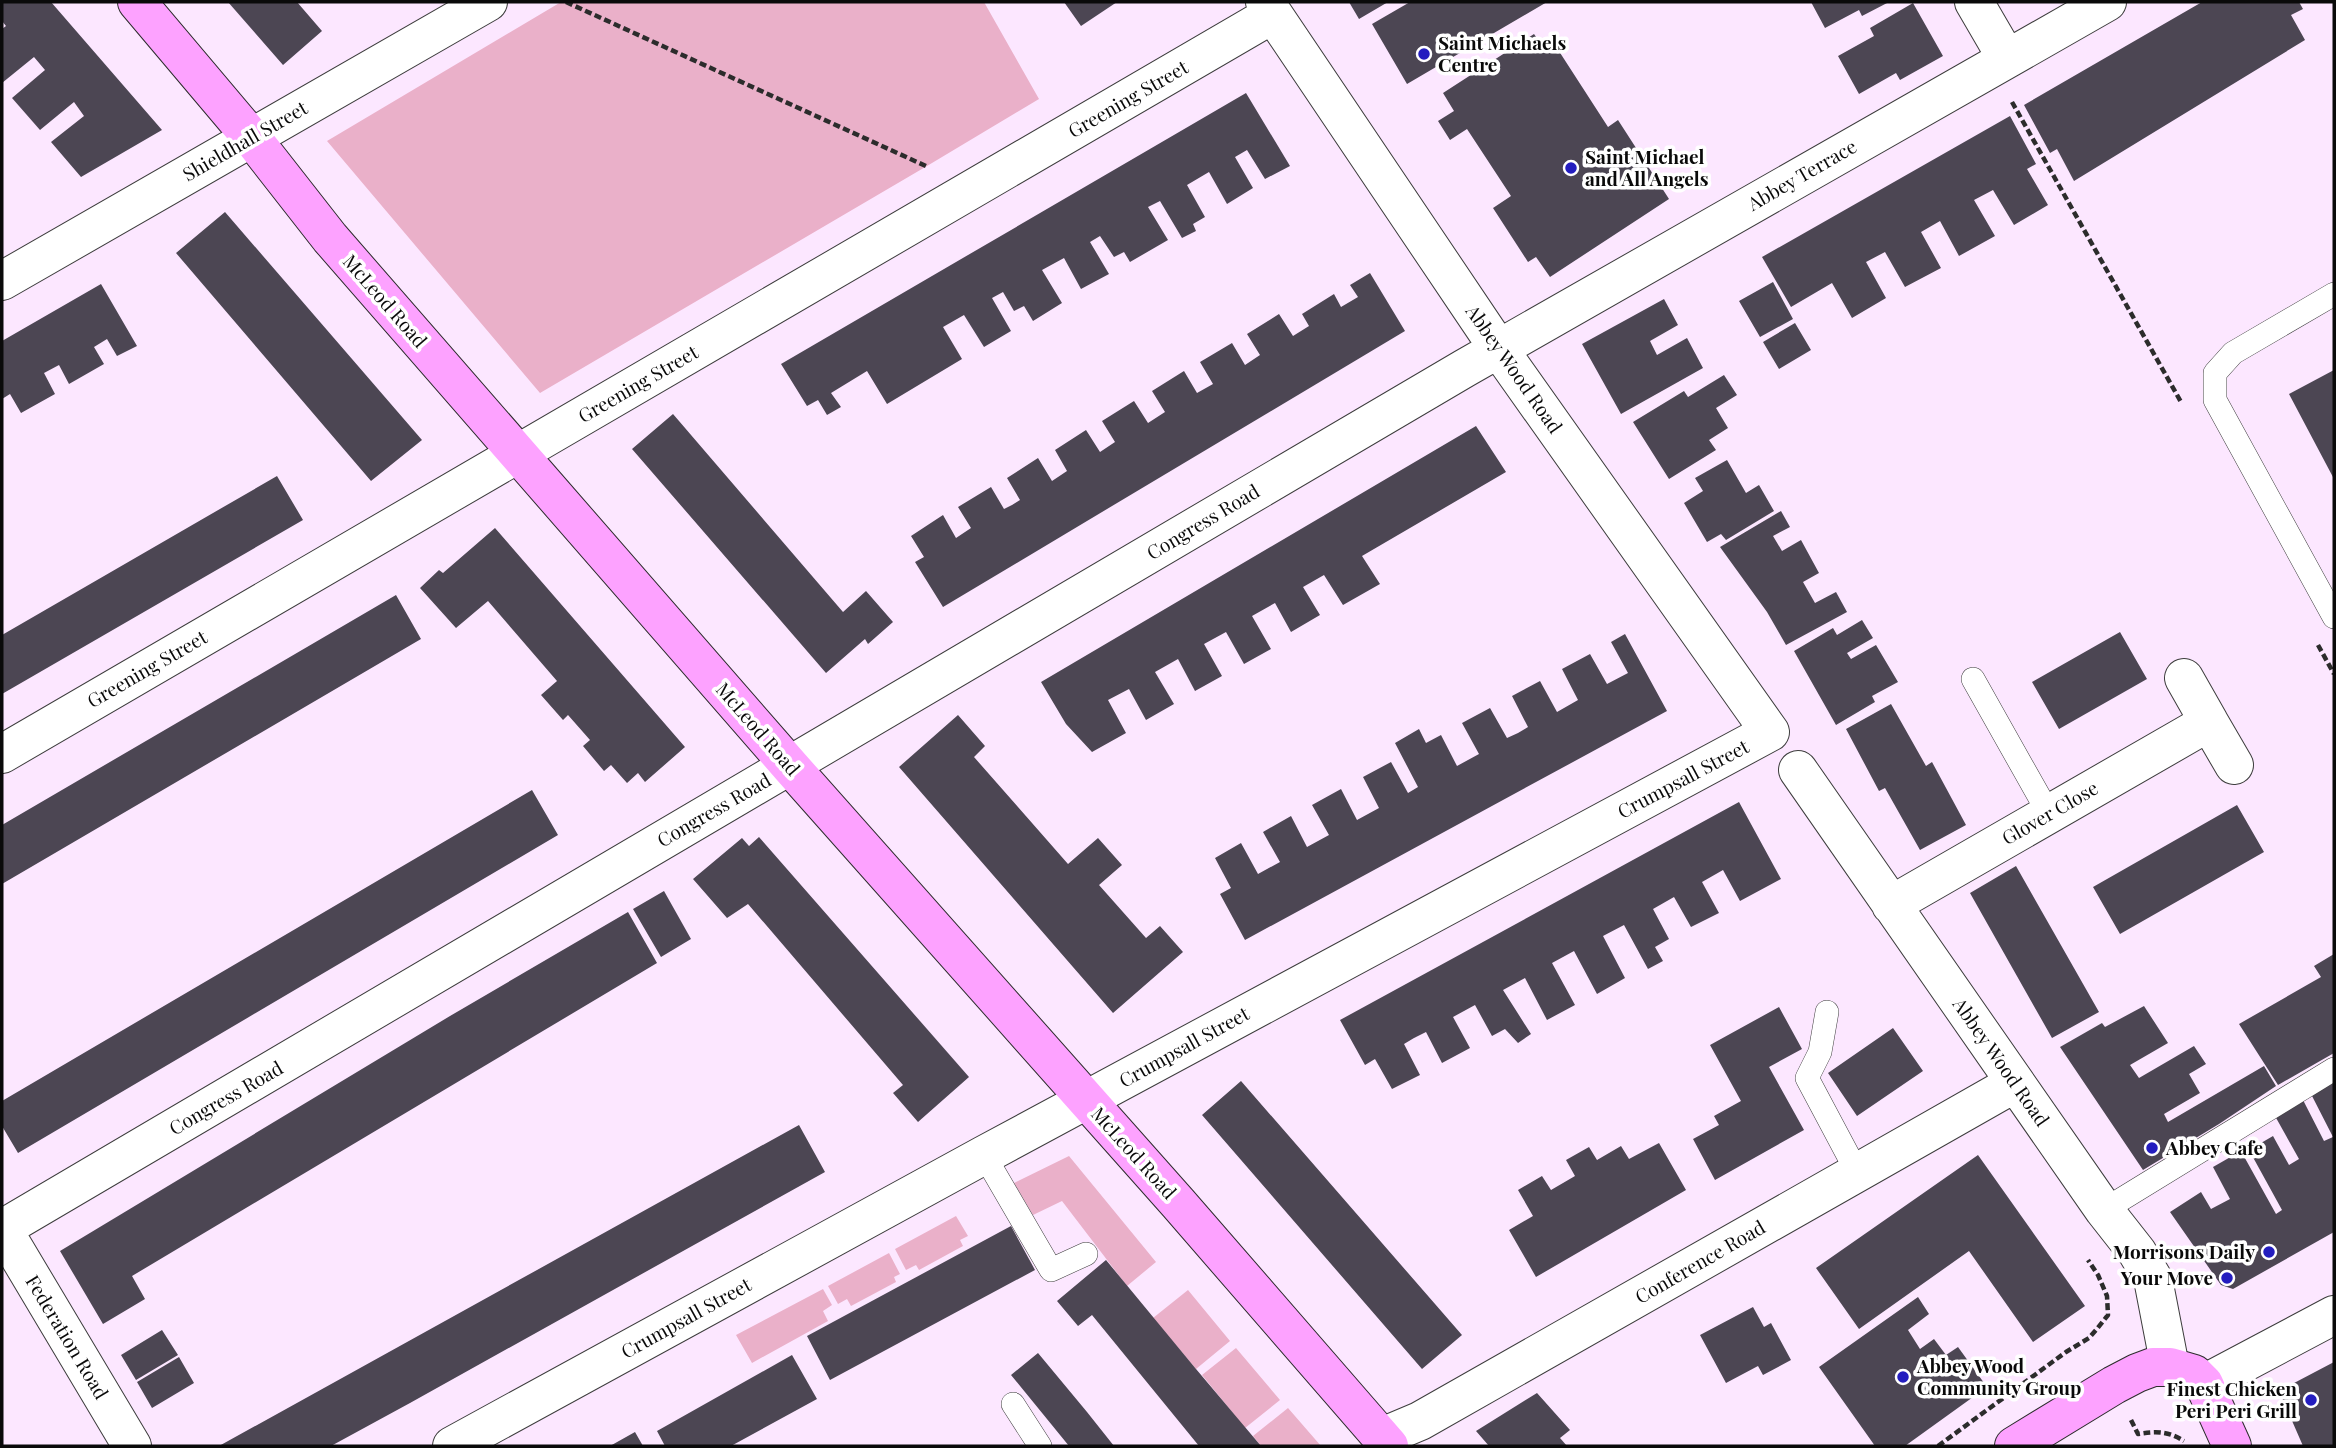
<svg xmlns="http://www.w3.org/2000/svg" width="2336" height="1448" viewBox="0 0 2336 1448" font-family="'Playfair Display',serif">
<style>
.green{fill:#eab0c9}
.building{fill:#4c4653}
.lines{fill:none;stroke-linecap:round;stroke-linejoin:round}
.service-casing{stroke:#3d3d3d;stroke-width:24}
.minor-casing{stroke:#3d3d3d;stroke-width:40}
.secondary-casing{stroke:#2c2c2c;stroke-width:40}
.path{stroke:#2c2c2c;stroke-width:4.5;stroke-dasharray:7 3.5;stroke-linecap:butt}
.service{stroke:#fff;stroke-width:23}
.minor{stroke:#fff;stroke-width:38}
.secondary{stroke:#fda2ff;stroke-width:38}
.poi-dot{fill:#241dbf;stroke:#fff;stroke-width:2.5}
.labels{text-anchor:middle;stroke-width:7;stroke-linejoin:round;paint-order:stroke}
.poi-label{font-size:19px;font-weight:bold;fill:#0a0a0a;stroke:#fff;text-anchor:start}
.street-label{font-size:19px;fill:#0a0a0a;stroke:#fff}
</style>
<rect width="100%" height="100%" fill="#fce7ff"/>
<path class="green" d="M 561,2 L 984,2 L 1039,99 L 927,166 L 540,393 L 327,141 Z
M 1069,1156 L 1156,1262 L 1127,1286 L 1062,1201 L 1033,1215 L 1014,1183 Z
M 956,1216 L 968,1236 L 960,1240 L 963,1246 L 919,1270 L 916,1265 L 906,1270 L 895,1249 Z
M 889,1253 L 900,1274 L 894,1277 L 896,1282 L 851,1306 L 847,1299 L 838,1304 L 828,1286 Z
M 823,1289 L 832,1305 L 823,1311 L 828,1321 L 752,1363 L 736,1335 Z
M 1188,1290 L 1230,1341 L 1196,1369 L 1153,1318 Z
M 1236,1348 L 1280,1400 L 1245,1428 L 1202,1375 Z
M 1288,1408 L 1321,1446 L 1261,1446 L 1253,1436 Z"/>
<path class="building" d="M 2,2 L 51,2 L 162,130 L 81,177 L 51,142 L 84,116 L 74,102 L 40,130 L 12,98 L 45,70 L 34,57 L 2,83 L 2,29 L 6,26 L 2,21 Z
M 228,2 L 297,2 L 322,31 L 283,65 Z
M 1064,2 L 1117,2 L 1081,26 Z
M 1349,2 L 1388,2 L 1359,19 Z
M 1410,2 L 1547,2 L 1407,84 L 1372,24 Z
M 1811,2 L 1889,2 L 1862,16 L 1859,10 L 1825,28 Z
M 2202,2 L 2299,2 L 2303,9 L 2291,15 L 2305,40 L 2074,181 L 2057,149 L 2050,153 L 2024,105 Z
M 1913,3 L 1943,56 L 1900,80 L 1896,73 L 1859,94 L 1838,56 L 1874,36 L 1870,28 Z
M 1534,34 L 1546,51 L 1555,45 L 1608,127 L 1618,120 L 1669,199 L 1550,277 L 1536,257 L 1528,262 L 1493,208 L 1511,196 L 1467,129 L 1450,140 L 1438,121 L 1454,111 L 1443,93 Z
M 1246,93 L 1290,166 L 1265,179 L 1247,150 L 1235,157 L 1253,188 L 1227,204 L 1209,172 L 1187,185 L 1205,217 L 1193,224 L 1196,231 L 1182,238 L 1160,201 L 1148,207 L 1168,240 L 1130,262 L 1124,252 L 1114,257 L 1100,236 L 1090,242 L 1109,274 L 1081,289 L 1064,258 L 1042,270 L 1062,303 L 1033,321 L 1024,306 L 1014,311 L 1003,292 L 992,298 L 1011,331 L 984,347 L 964,315 L 943,327 L 962,359 L 887,404 L 867,371 L 831,393 L 841,407 L 827,415 L 818,400 L 807,406 L 781,364 Z
M 2010,116 L 2036,164 L 2027,169 L 2048,205 L 2014,225 L 1993,190 L 1974,200 L 1995,236 L 1959,256 L 1940,221 L 1921,232 L 1941,268 L 1905,287 L 1885,252 L 1866,262 L 1886,298 L 1852,318 L 1832,283 L 1791,307 L 1762,257 Z
M 225,212 L 422,440 L 371,481 L 176,253 Z
M 1370,273 L 1405,331 L 943,607 L 915,562 L 924,557 L 911,536 L 943,515 L 956,538 L 971,528 L 958,507 L 991,487 L 1004,509 L 1012,505 L 1020,500 L 1007,478 L 1038,458 L 1052,481 L 1067,471 L 1055,450 L 1086,430 L 1100,452 L 1115,442 L 1102,421 L 1134,401 L 1148,423 L 1165,412 L 1152,391 L 1184,371 L 1197,393 L 1213,384 L 1200,362 L 1232,343 L 1245,365 L 1260,355 L 1247,334 L 1279,314 L 1293,336 L 1309,326 L 1302,314 L 1334,294 L 1341,307 L 1358,297 L 1350,285 Z
M 1773,282 L 1793,319 L 1760,337 L 1739,301 Z
M 101,284 L 137,346 L 117,356 L 107,339 L 94,347 L 104,364 L 69,384 L 59,365 L 44,373 L 55,394 L 21,413 L 10,394 L 2,399 L 2,341 Z
M 1664,299 L 1678,325 L 1650,341 L 1657,355 L 1687,338 L 1703,368 L 1621,414 L 1582,344 Z
M 1795,323 L 1811,350 L 1779,369 L 1763,342 Z
M 2334,370 L 2334,479 L 2289,394 Z
M 1724,375 L 1737,395 L 1716,408 L 1728,428 L 1709,440 L 1716,450 L 1669,479 L 1633,422 L 1684,391 L 1688,397 Z
M 673,414 L 843,612 L 866,591 L 893,622 L 868,644 L 865,639 L 826,673 L 632,449 Z
M 1476,426 L 1506,472 L 1362,556 L 1380,584 L 1343,605 L 1324,575 L 1303,587 L 1320,615 L 1291,632 L 1275,603 L 1252,616 L 1271,649 L 1244,664 L 1226,632 L 1204,644 L 1222,676 L 1195,691 L 1178,659 L 1155,672 L 1174,704 L 1146,720 L 1129,689 L 1108,700 L 1126,733 L 1092,752 L 1066,724 L 1041,682 Z
M 1727,460 L 1746,493 L 1759,485 L 1774,511 L 1726,540 L 1721,534 L 1707,542 L 1684,503 L 1703,491 L 1695,478 Z
M 277,476 L 303,520 L 2,694 L 2,635 Z
M 1781,511 L 1790,527 L 1773,536 L 1782,551 L 1801,540 L 1819,573 L 1803,582 L 1815,603 L 1836,592 L 1847,612 L 1786,645 L 1767,612 L 1720,547 Z
M 495,528 L 685,747 L 645,782 L 638,773 L 627,783 L 611,765 L 604,771 L 583,746 L 590,740 L 568,715 L 563,720 L 541,695 L 557,681 L 488,601 L 456,628 L 420,588 L 439,570 L 443,573 Z
M 396,595 L 421,639 L 2,884 L 2,825 Z
M 1862,620 L 1873,638 L 1847,653 L 1851,659 L 1876,645 L 1898,682 L 1872,696 L 1875,702 L 1836,725 L 1794,651 L 1833,628 L 1837,635 Z
M 2120,632 L 2147,679 L 2059,729 L 2032,682 Z
M 1625,634 L 1667,711 L 1245,940 L 1220,894 L 1231,888 L 1215,858 L 1241,843 L 1258,874 L 1280,862 L 1263,832 L 1291,816 L 1307,847 L 1329,835 L 1312,805 L 1341,789 L 1357,820 L 1379,808 L 1363,777 L 1391,762 L 1408,793 L 1418,787 L 1395,743 L 1419,729 L 1426,743 L 1441,735 L 1457,766 L 1479,754 L 1462,723 L 1490,708 L 1507,738 L 1518,733 L 1528,727 L 1512,696 L 1540,681 L 1557,712 L 1578,700 L 1562,669 L 1590,654 L 1607,684 L 1628,673 L 1611,642 Z
M 1891,704 L 1926,766 L 1932,762 L 1966,825 L 1920,850 L 1885,788 L 1879,791 L 1846,729 Z
M 958,715 L 985,746 L 974,757 L 1068,864 L 1098,838 L 1122,865 L 1099,885 L 1146,938 L 1160,926 L 1183,952 L 1113,1013 L 899,767 Z
M 532,790 L 558,835 L 18,1153 L 2,1126 L 2,1101 Z
M 1739,802 L 1781,879 L 1740,901 L 1723,870 L 1702,882 L 1719,913 L 1691,927 L 1674,897 L 1653,909 L 1669,939 L 1655,947 L 1663,961 L 1648,969 L 1624,925 L 1603,936 L 1625,978 L 1597,994 L 1574,951 L 1552,963 L 1575,1005 L 1547,1020 L 1525,978 L 1503,990 L 1531,1034 L 1518,1043 L 1505,1029 L 1492,1036 L 1475,1005 L 1453,1017 L 1470,1048 L 1442,1063 L 1426,1032 L 1414,1038 L 1404,1044 L 1420,1075 L 1392,1089 L 1375,1059 L 1365,1065 L 1340,1020 Z
M 2237,805 L 2264,852 L 2120,934 L 2093,887 Z
M 759,837 L 969,1077 L 918,1122 L 893,1093 L 903,1085 L 748,904 L 727,918 L 693,879 L 742,838 L 749,846 Z
M 2016,866 L 2099,1012 L 2052,1038 L 1970,893 Z
M 664,891 L 691,939 L 661,957 L 633,909 Z
M 628,912 L 657,963 L 132,1276 L 145,1299 L 103,1324 L 60,1251 L 450,1016 Z
M 2334,954 L 2334,1053 L 2278,1085 L 2239,1024 L 2321,977 L 2314,966 Z
M 2144,1006 L 2168,1043 L 2130,1065 L 2139,1078 L 2194,1046 L 2206,1064 L 2189,1074 L 2200,1093 L 2164,1114 L 2168,1122 L 2264,1066 L 2276,1086 L 2219,1124 L 2143,1170 L 2060,1047 L 2102,1023 L 2105,1027 Z
M 1779,1007 L 1802,1049 L 1769,1067 L 1804,1130 L 1715,1180 L 1693,1139 L 1719,1125 L 1714,1116 L 1741,1101 L 1710,1045 Z
M 1893,1028 L 1923,1071 L 1857,1116 L 1828,1073 Z
M 2334,1080 L 2334,1232 L 2233,1289 L 2221,1285 L 2170,1212 L 2201,1192 L 2211,1209 L 2230,1199 L 2213,1167 L 2241,1151 L 2276,1214 L 2282,1210 L 2249,1150 L 2273,1136 L 2289,1165 L 2299,1159 L 2275,1116 L 2303,1100 L 2324,1141 L 2333,1137 L 2311,1094 Z
M 1241,1081 L 1462,1335 L 1422,1369 L 1202,1115 Z
M 799,1125 L 825,1172 L 410,1403 L 331,1446 L 219,1446 Z
M 1659,1143 L 1686,1190 L 1536,1277 L 1509,1230 L 1533,1216 L 1518,1190 L 1542,1176 L 1551,1190 L 1575,1176 L 1566,1160 L 1589,1147 L 1597,1160 L 1621,1146 L 1629,1159 Z
M 1978,1155 L 2085,1306 L 2033,1342 L 1969,1251 L 1859,1329 L 1816,1268 Z
M 1011,1226 L 1035,1270 L 830,1380 L 807,1336 Z
M 1106,1260 L 1196,1369 L 1261,1446 L 1199,1446 L 1092,1315 L 1078,1326 L 1057,1301 Z
M 1918,1297 L 1929,1314 L 1908,1330 L 1920,1349 L 1934,1339 L 1946,1355 L 1958,1347 L 1987,1387 L 1905,1446 L 1875,1446 L 1819,1367 Z
M 1753,1307 L 1764,1327 L 1771,1323 L 1791,1360 L 1763,1375 L 1758,1366 L 1726,1383 L 1700,1335 Z
M 162,1330 L 178,1355 L 136,1380 L 121,1355 Z
M 1038,1353 L 1087,1412 L 1114,1446 L 1069,1446 L 1011,1375 Z
M 792,1355 L 817,1399 L 731,1446 L 665,1446 L 657,1431 Z
M 179,1357 L 194,1383 L 152,1408 L 137,1382 Z
M 2334,1362 L 2334,1446 L 2303,1446 L 2279,1391 Z
M 1537,1393 L 1570,1430 L 1560,1438 L 1567,1446 L 1489,1446 L 1476,1431 Z
M 635,1432 L 643,1446 L 610,1446 Z"/>
<g class="lines">
<defs>
<path id="service" d="M 2334,294 L 2233,353 L 2215,373 L 2215,400 L 2334,617
M 1973,679 L 2049,814
M 1827,1012 L 1820,1052 L 1807,1078 L 1857,1172
M 984,1155 L 1051,1270 L 1086,1254
M 2104,1210 L 2334,1069
M 1013,1404 L 1040,1446"/>
<path id="minor" d="M 1974,2 L 2006,57
M 2,281 L 488,2
M 2209,722 L 2234,765
M 2,754 L 1273,14
M 1798,770 L 2104,1210 L 2137,1252 L 2153,1279 L 2170,1367
M 1891,905 L 2209,722 L 2184,678
M 2,1228 L 132,1446
M 2,1229 L 1465,368 L 2107,2
M 2204,1384 L 2334,1315
M 1382,1437 L 1420,1421 L 2015,1083
M 452,1446 L 984,1155 L 1770,732 L 1498,348 L 1265,2"/>
<path id="secondary" d="M 137,2 L 251,137 L 330,238 L 790,766 L 1178,1203 L 1389,1446
M 2014,1446 L 2114,1385 L 2137,1373 L 2153,1367 L 2170,1367 L 2194,1374 L 2204,1384 L 2232,1446"/>
</defs>
<use href="#service" class="service-casing"/>
<use href="#minor" class="minor-casing"/>
<use href="#secondary" class="secondary-casing"/>
<path class="path" d="M 566,2 L 928,167
M 2012,102 L 2181,402
M 2318,645 L 2334,674
M 2131,1420 L 2138,1434 C 2156,1431 2168,1431 2184,1441
M 1938,1446 L 2066,1352 L 2089,1338 L 2096,1330 L 2108,1315 L 2107,1296 L 2098,1275 L 2088,1260"/>
<use href="#service" class="service"/>
<use href="#minor" class="minor"/>
<use href="#secondary" class="secondary"/>
</g>
<g class="poi-dot">
<circle cx="1424" cy="54" r="7"/>
<circle cx="1571" cy="168" r="7"/>
<circle cx="2152" cy="1148" r="7"/>
<circle cx="2269" cy="1252" r="7"/>
<circle cx="2227" cy="1278" r="7"/>
<circle cx="1903" cy="1377" r="7"/>
<circle cx="2311" cy="1400" r="7"/>
</g>
<g class="labels">
<g class="poi-label">
<text x="1438" y="50">Saint Michaels<tspan x="1438" dy="22">Centre</tspan></text>
<text x="1585" y="164">Saint Michael<tspan x="1585" dy="22">and All Angels</tspan></text>
<text x="2166" y="1155">Abbey Cafe</text>
<text x="2255" y="1259" text-anchor="end">Morrisons Daily</text>
<text x="2213" y="1285" text-anchor="end">Your Move</text>
<text x="1917" y="1373">Abbey Wood<tspan x="1917" dy="22">Community Group</tspan></text>
<text x="2297" y="1396" text-anchor="end">Finest Chicken<tspan x="2297" dy="22">Peri Peri Grill</tspan></text>
</g>
<g class="street-label">
<text transform="translate(1128 99) rotate(-30)" y="7">Greening Street</text>
<text transform="translate(245 141) rotate(-30)" y="7">Shieldhall Street</text>
<text transform="translate(1802 175) rotate(-30)" y="7">Abbey Terrace</text>
<text transform="translate(385 301) rotate(49)" y="7">McLeod Road</text>
<text transform="translate(1514 369) rotate(55)" y="7">Abbey Wood Road</text>
<text transform="translate(638 384) rotate(-30)" y="7">Greening Street</text>
<text transform="translate(1203 522) rotate(-31)" y="7">Congress Road</text>
<text transform="translate(147 669) rotate(-30)" y="7">Greening Street</text>
<text transform="translate(758 729) rotate(49)" y="7">McLeod Road</text>
<text transform="translate(1683 779) rotate(-28)" y="7">Crumpsall Street</text>
<text transform="translate(714 810) rotate(-30)" y="7">Congress Road</text>
<text transform="translate(2050 813) rotate(-30)" y="7">Glover Close</text>
<text transform="translate(1184 1047) rotate(-29)" y="7">Crumpsall Street</text>
<text transform="translate(2001 1062) rotate(55)" y="7">Abbey Wood Road</text>
<text transform="translate(226 1098) rotate(-30)" y="7">Congress Road</text>
<text transform="translate(1134 1153) rotate(48)" y="7">McLeod Road</text>
<text transform="translate(1700 1262) rotate(-30)" y="7">Conference Road</text>
<text transform="translate(686 1318) rotate(-29)" y="7">Crumpsall Street</text>
<text transform="translate(67 1337) rotate(59)" y="7">Federation Road</text>
</g>
</g>
<rect width="2336" height="1448" fill="none" stroke="#0a0a0a" stroke-width="7"/>
</svg>
